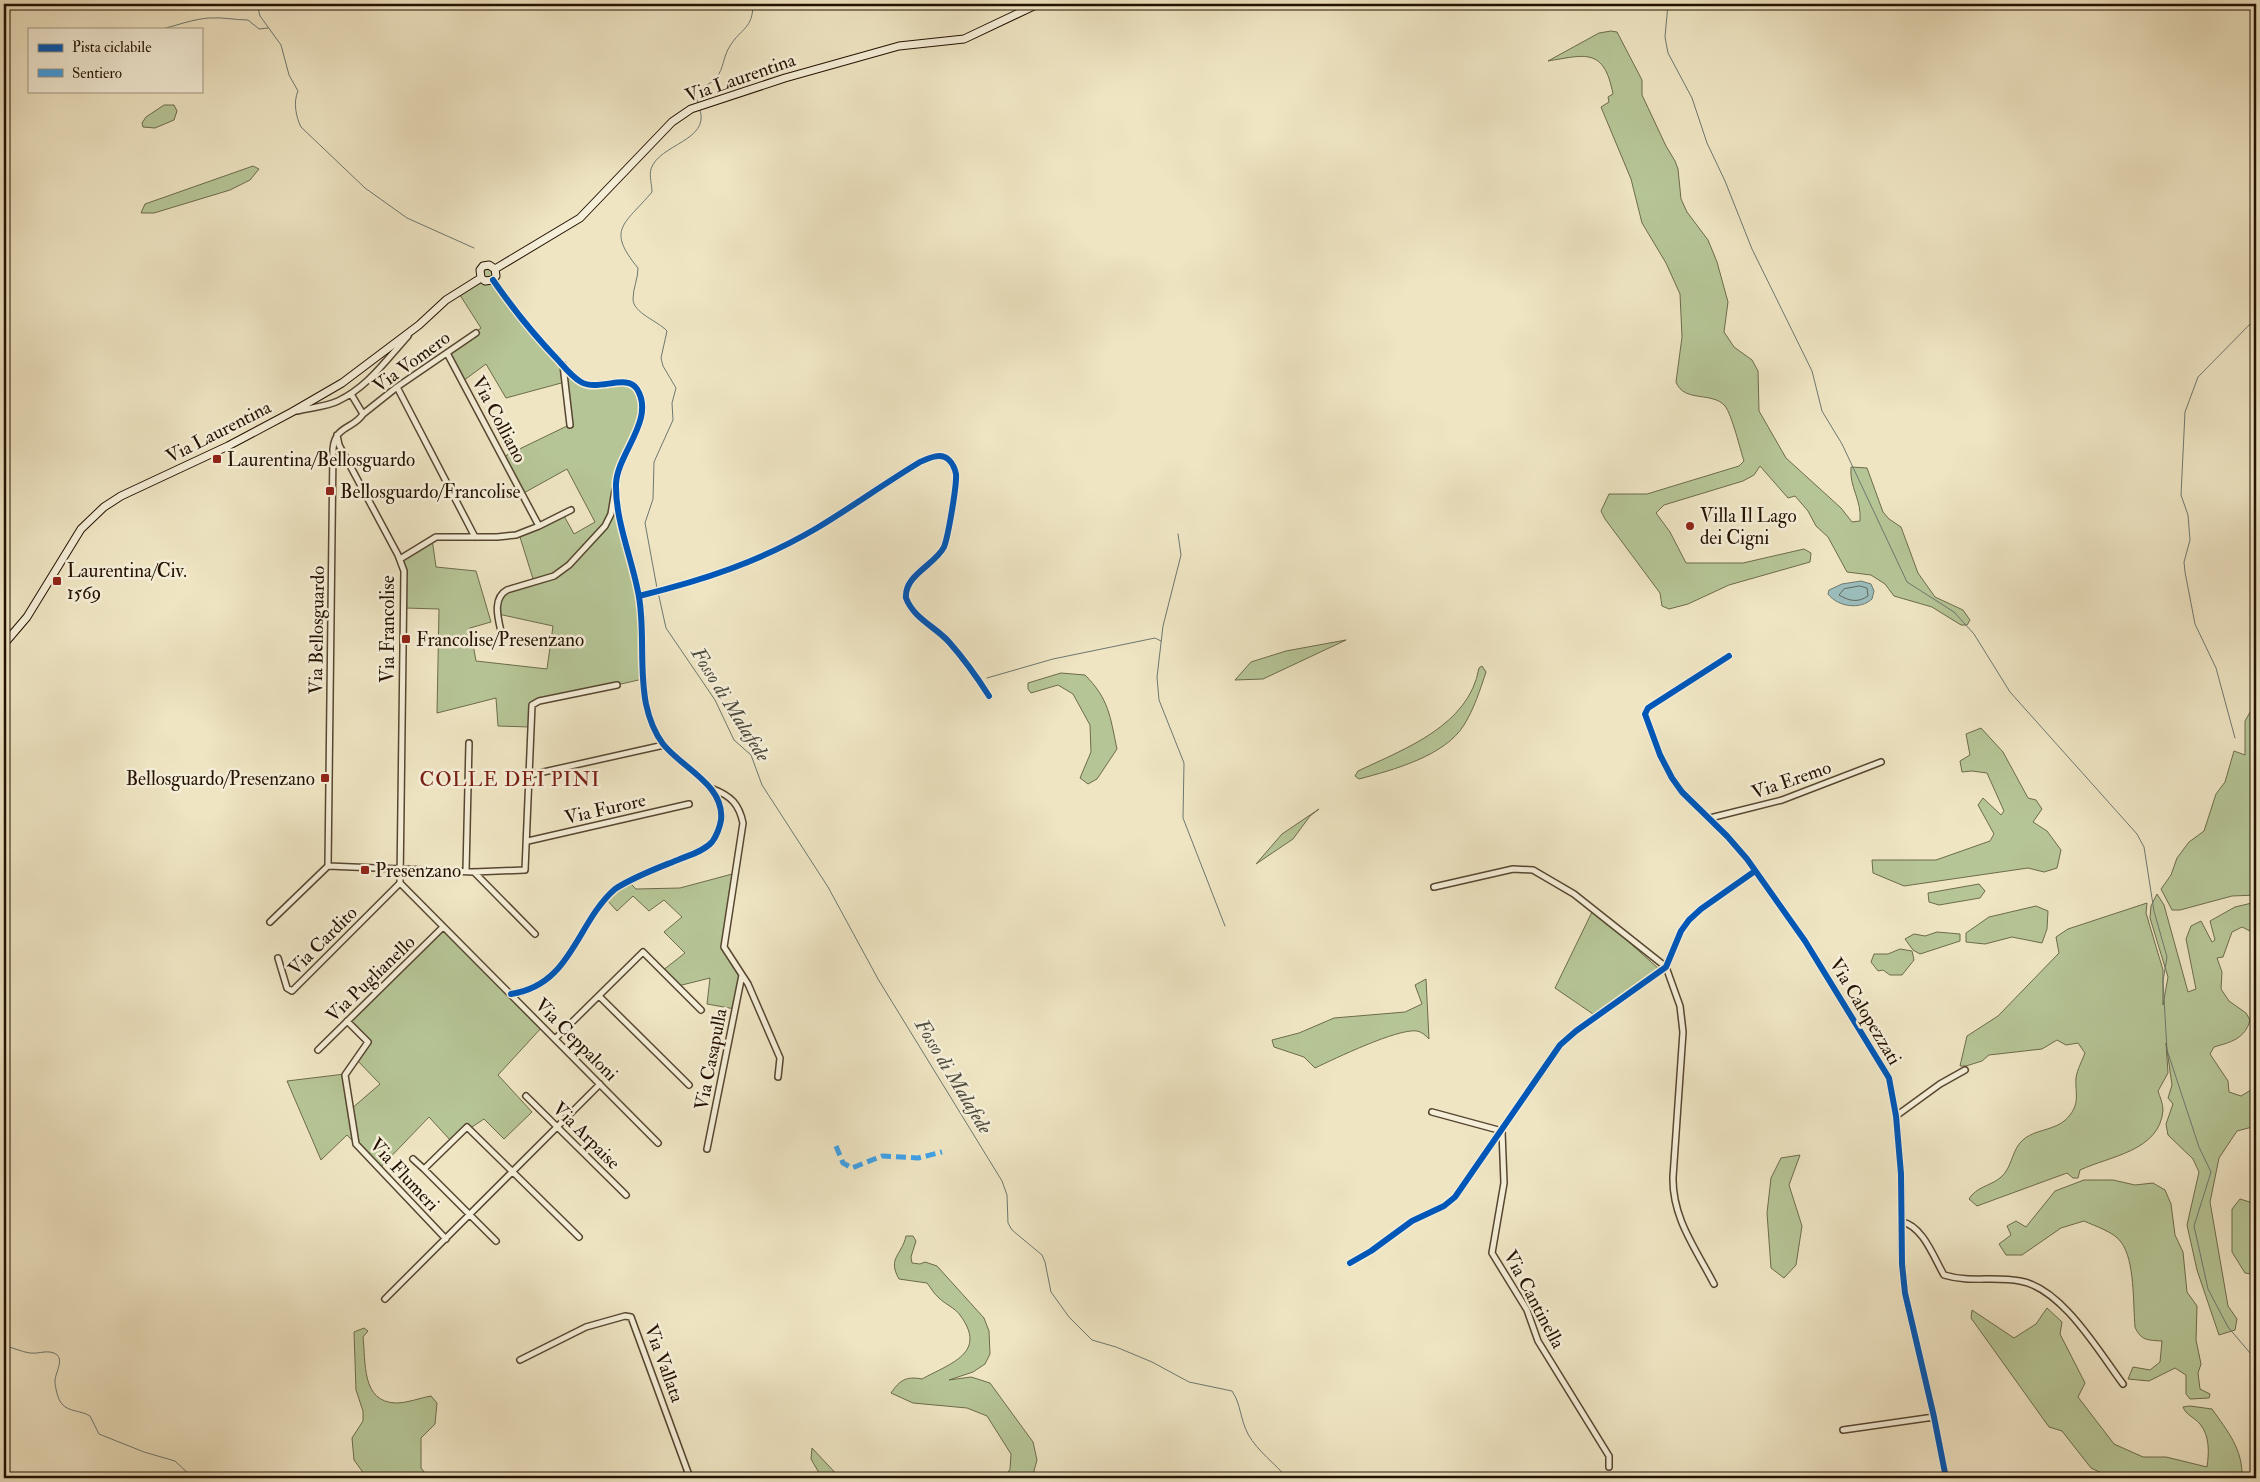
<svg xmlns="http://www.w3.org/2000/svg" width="2260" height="1482" viewBox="0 0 2260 1482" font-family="'IM FELL Double Pica',serif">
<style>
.green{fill:#b6c596;stroke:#6c6b4b}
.water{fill:#9cbdbb;stroke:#6c7870}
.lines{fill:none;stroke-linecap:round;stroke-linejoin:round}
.shore{stroke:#60675e;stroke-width:1}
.stream{stroke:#6c7870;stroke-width:1}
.minor-casing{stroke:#564631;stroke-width:8}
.secondary-casing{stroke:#231100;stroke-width:9}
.minor{stroke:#f5eed8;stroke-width:5}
.secondary{stroke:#f5eed8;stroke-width:7}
.quiet{stroke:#3ea1e9;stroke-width:5;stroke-dasharray:10 5;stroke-linecap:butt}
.cycleway-casing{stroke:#f5eed8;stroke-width:9}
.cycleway{stroke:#0057b8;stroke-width:6}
.poi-dot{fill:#8f2418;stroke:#f5eed8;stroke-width:2}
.labels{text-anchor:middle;stroke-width:5;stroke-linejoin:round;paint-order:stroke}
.street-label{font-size:19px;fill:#231100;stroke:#f5eed8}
.poi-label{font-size:19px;fill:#231100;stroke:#f5eed8;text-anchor:start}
.water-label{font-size:20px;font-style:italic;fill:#4d4d41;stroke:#f5eed8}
.neighbourhood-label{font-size:20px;letter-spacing:1px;fill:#7a1f14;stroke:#f5eed8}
</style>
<rect width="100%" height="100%" fill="#efe5c3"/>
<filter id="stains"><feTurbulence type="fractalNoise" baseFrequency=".004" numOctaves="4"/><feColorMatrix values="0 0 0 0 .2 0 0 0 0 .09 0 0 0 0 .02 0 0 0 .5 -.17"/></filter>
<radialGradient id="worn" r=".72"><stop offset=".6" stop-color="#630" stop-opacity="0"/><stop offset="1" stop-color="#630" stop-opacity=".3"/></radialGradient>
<path class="green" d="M 1611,31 L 1617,32 L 1642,80 L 1642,95 L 1666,146 L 1675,161 L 1678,169 L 1681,199 L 1687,212 L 1708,240 L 1717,262 L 1728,302 L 1724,332 L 1734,347 L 1752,360 L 1758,371 L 1759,411 L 1786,458 L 1841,508 L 1852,522 L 1860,521 C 1862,500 1849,487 1851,467 L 1867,468 L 1883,512 L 1889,519 L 1901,527 L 1918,573 L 1935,597 L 1963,610 L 1970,620 L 1967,625 L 1961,625 L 1932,607 L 1894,596 L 1885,584 L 1871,575 L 1847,572 L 1828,537 L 1816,526 L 1808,511 L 1795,496 L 1788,498 L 1760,466 L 1754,475 L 1743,481 L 1664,505 L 1656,513 L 1670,532 L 1686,563 L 1743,563 L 1804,549 L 1811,553 L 1810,562 L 1729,585 L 1688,604 L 1669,609 L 1662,606 L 1660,593 L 1605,519 L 1601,511 L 1609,494 L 1647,494 L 1739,466 L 1744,461 C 1740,449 1732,415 1725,406 C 1712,391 1684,403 1676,382 L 1682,337 L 1680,294 L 1666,263 L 1642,223 L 1631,179 L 1601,107 L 1609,102 L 1608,97 L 1613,94 C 1604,47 1585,55 1548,61 L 1599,33 Z
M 164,105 L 174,105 L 177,111 L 174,120 L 155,128 L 143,127 L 142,123 L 146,117 Z
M 253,166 L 259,169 L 250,180 L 230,190 L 154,213 L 141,213 L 145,204 Z
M 489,265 L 496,273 L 493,280 L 563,365 L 583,386 L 625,382 L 637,389 L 641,402 L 641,414 L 616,483 L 620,517 L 639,596 L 643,679 L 533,704 L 530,727 L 498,726 L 496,698 L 437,713 L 439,609 L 405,608 L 404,571 L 400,559 L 432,539 L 436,567 L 476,571 L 491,622 L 470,628 L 476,661 L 547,669 L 553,626 L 498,614 C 498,589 514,588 534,582 L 519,534 L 563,514 L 574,534 L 595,522 L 567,469 L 522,494 L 503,457 L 569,425 L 565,382 L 506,398 L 486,364 L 463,381 L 447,353 L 481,328 L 458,292 L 480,278 L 481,267 Z
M 1346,640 L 1263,679 L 1235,680 L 1251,662 L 1286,651 Z
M 1482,666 L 1486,672 C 1480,690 1474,709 1464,725 C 1445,756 1393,770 1359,779 L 1355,776 L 1358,771 C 1404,749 1469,726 1479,668 Z
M 1061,673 L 1085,675 C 1109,699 1110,716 1117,749 L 1097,779 L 1088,784 L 1080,778 L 1091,752 L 1090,725 L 1073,694 L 1058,685 L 1031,693 L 1028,689 L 1028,683 Z
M 2256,702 L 2256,854 L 2250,865 L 2256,870 L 2256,895 L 2232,896 L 2180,910 L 2172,910 L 2161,889 L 2171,875 L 2177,858 L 2189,842 L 2204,831 L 2216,794 L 2225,782 L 2234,751 L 2245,755 L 2245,721 Z
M 1981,728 L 2003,752 L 2028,798 L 2036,800 L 2042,809 L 2033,822 L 2047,831 L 2061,850 L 2057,868 L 2044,872 L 2028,868 L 1904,886 L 1873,873 L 1872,860 L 1936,860 L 1990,841 L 1994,834 L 1978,805 L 1983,798 L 2001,815 L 2004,811 L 1987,773 L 1972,771 L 1962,772 L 1960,761 L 1970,755 L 1966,734 Z
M 1319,809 L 1310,816 L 1293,839 L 1256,864 L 1282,834 Z
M 736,873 L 724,947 L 742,975 L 735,1009 L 707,1004 L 710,978 L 678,986 L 662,971 L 685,953 L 664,932 L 682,917 L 664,900 L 649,911 L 633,896 L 617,911 L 606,899 L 628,881 L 636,889 L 680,888 Z
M 1979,884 L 1985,891 L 1980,898 L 1939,905 L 1929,902 L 1928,893 Z
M 2157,894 L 2164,905 L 2188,992 L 2196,989 L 2186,939 L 2191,926 L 2201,921 L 2212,942 L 2215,940 L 2210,921 L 2235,907 L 2256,902 L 2256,937 L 2252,932 L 2242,927 L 2232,932 L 2223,957 L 2217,958 L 2222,972 L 2221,989 L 2229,1001 L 2246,1013 L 2250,1020 C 2245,1039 2231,1042 2214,1047 L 2210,1054 L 2228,1081 L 2229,1092 L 2241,1096 L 2256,1087 L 2256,1126 L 2237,1131 L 2219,1158 L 2210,1202 L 2228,1306 L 2237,1319 L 2235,1330 L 2219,1335 L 2197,1270 L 2187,1225 L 2199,1172 L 2193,1159 L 2168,1135 L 2166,1124 L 2173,1104 L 2168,1098 L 2172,1085 L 2166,1043 L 2168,1073 L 2158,1091 C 2160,1097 2163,1104 2163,1110 C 2160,1151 2110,1156 2080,1170 L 2078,1178 L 2073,1178 L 2067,1173 L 1977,1206 L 1969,1199 C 1976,1187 1990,1186 2000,1178 C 2013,1168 2011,1149 2024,1139 C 2038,1128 2058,1131 2070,1115 C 2080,1102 2075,1093 2076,1078 C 2077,1070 2082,1061 2085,1053 L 2078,1043 L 2066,1045 L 2057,1040 L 2042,1049 L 1989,1055 L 1982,1061 L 1966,1066 L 1960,1066 L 1967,1036 L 1998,1016 L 2059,953 L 2056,937 L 2068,929 L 2147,903 L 2146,913 L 2163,970 L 2163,1005 L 2168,977 L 2150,918 L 2151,906 Z
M 2036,906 L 2048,911 L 2047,929 L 2042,943 L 2012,937 L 1985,944 L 1966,942 L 1966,933 L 1989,917 Z
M 1593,910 L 1659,969 L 1593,1014 L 1555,988 Z
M 443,927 L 543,1026 L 498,1075 L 532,1112 L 504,1139 L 484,1119 L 451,1141 L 429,1117 L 379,1169 L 347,1135 L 321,1160 L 287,1081 L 345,1074 L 350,1110 L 380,1084 L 356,1059 L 367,1046 L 365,1038 L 347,1021 Z
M 1937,932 L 1960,934 L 1960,941 L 1920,954 L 1913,950 L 1905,939 L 1914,934 L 1925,936 Z
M 1900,949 L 1912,951 L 1914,960 L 1902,975 L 1890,975 L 1883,970 L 1878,971 L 1871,962 L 1874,954 L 1888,954 Z
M 1426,979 L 1429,1039 C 1425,1035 1422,1032 1417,1031 C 1398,1028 1334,1059 1315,1068 L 1304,1057 L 1274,1047 L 1272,1040 L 1299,1033 L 1334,1018 L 1405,1012 L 1422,1004 L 1415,985 Z
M 1800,1155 L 1789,1185 L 1802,1226 L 1796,1265 L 1784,1278 L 1771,1268 L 1767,1213 L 1771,1178 L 1781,1158 Z
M 2084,1180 L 2113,1180 L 2135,1185 L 2153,1183 L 2165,1190 L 2171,1204 L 2175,1235 L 2183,1252 L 2187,1292 L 2197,1306 L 2196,1340 L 2201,1364 L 2198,1373 L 2200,1389 L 2210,1394 L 2209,1398 L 2190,1399 L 2186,1394 L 2186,1375 L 2175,1368 L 2149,1381 L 2128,1379 L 2133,1367 L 2150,1370 L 2160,1362 L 2162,1341 C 2148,1340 2141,1341 2135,1327 C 2133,1304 2135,1260 2121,1242 C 2114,1232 2095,1226 2084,1221 L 2061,1228 L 2022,1255 L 2006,1255 L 1999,1244 L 2011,1235 L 2007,1226 L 2016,1221 L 2026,1227 L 2055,1191 Z
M 2240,1199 L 2256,1204 L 2256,1275 L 2245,1273 L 2232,1252 L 2232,1209 Z
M 906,1236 L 913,1236 L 916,1241 L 911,1257 L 912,1263 L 920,1264 L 925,1262 L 937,1266 L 984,1318 L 989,1331 L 990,1354 L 985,1364 L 973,1372 L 949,1380 L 971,1377 L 990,1383 L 1033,1442 L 1037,1460 L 1032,1478 L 1005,1478 L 1010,1469 L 1011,1454 L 987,1416 L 967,1408 L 913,1403 L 891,1393 C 900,1380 906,1376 922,1379 C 951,1363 988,1353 960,1315 C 955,1308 945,1304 939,1298 C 934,1294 931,1288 927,1283 L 899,1279 C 887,1258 902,1255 906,1236 Z
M 2047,1308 L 2062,1322 L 2060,1334 L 2085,1383 L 2078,1397 L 2114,1444 L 2143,1457 L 2166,1457 L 2207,1467 C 2209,1453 2210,1436 2200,1424 C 2194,1417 2186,1415 2183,1407 L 2190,1406 L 2212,1409 C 2228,1432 2243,1449 2242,1478 L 2112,1478 L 2091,1468 L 2062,1431 L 2049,1427 L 1971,1318 L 1972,1310 L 2014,1338 L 2036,1324 Z
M 364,1328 L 368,1331 L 363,1337 C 366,1362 361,1402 396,1403 C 407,1403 420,1398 431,1396 L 437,1403 L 435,1424 L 421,1438 L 421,1468 L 429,1478 L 367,1478 L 354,1460 L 352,1438 L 363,1421 L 363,1411 L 356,1390 L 354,1332 Z
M 812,1448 L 840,1478 L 822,1478 L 811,1459 Z"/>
<path class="water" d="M 1861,581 L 1871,584 L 1874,591 L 1872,599 C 1860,610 1838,607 1828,594 L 1829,590 L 1842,584 Z"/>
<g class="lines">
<path class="shore" d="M 1860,586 L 1867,588 L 1868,596 C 1858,603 1849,601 1839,595 L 1844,589 Z"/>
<path class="stream" d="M 257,4 L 260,16 L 281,45 L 289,75 L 298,91 C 293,102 296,117 301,127 L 365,188 L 407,218 L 474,248
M 1668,4 L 1665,37 L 1668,53 L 1692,98 L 1707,143 L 1725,181 L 1752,249 L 1812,371 L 1822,411 L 1842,444 L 1907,582 L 1954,612 L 1974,634 L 2010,692 L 2137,834 L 2144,847 L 2154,911 L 2167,957 L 2163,981 L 2167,1050 L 2199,1147 L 2211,1172 L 2194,1226 L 2208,1289 L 2228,1327 L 2256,1360
M 162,29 C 178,25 194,19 209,18 C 223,17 235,20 248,20 L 259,29 L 268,28
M 698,103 L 695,95 C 700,87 710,85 716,78 C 724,69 723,56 730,46 C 741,28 753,29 753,4
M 1178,534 L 1181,555 L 1163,626 L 1157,677 L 1159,700 L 1184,763 L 1183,818 L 1225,926
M 657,588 L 645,523 L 653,499 L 654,462 L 673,420 L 672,403 L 676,388 L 663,366 L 661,358 L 667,331 C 658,321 633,313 633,299 C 633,288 638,279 638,268 C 606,229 624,225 652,192 C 652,186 649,175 651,169 C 659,144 710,141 700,110
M 658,592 L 666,628 L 715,700 L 734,740 L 751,755 L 762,785 L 828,887 L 878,979 L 1002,1181 L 1007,1195 L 1008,1223 L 1012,1230 L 1042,1255 L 1045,1262 L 1051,1292 L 1069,1317 L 1092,1340 L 1116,1347 L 1152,1362 L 1189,1382 L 1232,1391 C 1241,1404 1240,1419 1248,1434 C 1258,1452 1275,1463 1287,1478
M 987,678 L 1053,659 L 1155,638 L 1161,641
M 2235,738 L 2216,668 L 2195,624 L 2185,572 L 2184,562 L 2190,540 L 2188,515 L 2181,495 L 2185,412 L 2198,377 L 2256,318
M 4,1346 C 13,1347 21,1352 30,1353 C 37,1354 44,1351 50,1352 C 68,1355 55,1372 55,1381 C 55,1387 58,1400 62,1404 C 69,1412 80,1410 90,1416 L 99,1434 L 144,1452 L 175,1461 L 193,1478"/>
<defs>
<path id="minor" d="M 493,280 C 513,309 534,335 558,360 C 565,368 572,377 581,382 C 598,392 627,373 637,389 C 656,419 617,454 616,484 C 615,521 633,561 639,597 C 645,632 639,669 646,704 C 649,718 654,732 663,744 C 682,768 725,785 721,820 C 720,827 716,837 712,842 C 704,851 690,855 680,859 C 658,868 635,876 615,889 C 576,923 572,985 511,994
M 447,353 L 539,526
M 563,365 L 570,425
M 397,387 L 475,537
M 297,411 C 309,408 329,406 338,401 C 368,387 386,360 408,336
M 363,414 L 397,387 L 476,333
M 337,435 L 339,445 L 398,555 L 404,571 L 400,883 L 658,1143
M 400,559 L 436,537 L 497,537 L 516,535 L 539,526 L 571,510
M 639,596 C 704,580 759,562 817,528 C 852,507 885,483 920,462 C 929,458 941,452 949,460 C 953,464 955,469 956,474 C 957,485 948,537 944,547 C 935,565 904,575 906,598 C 914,619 936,627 949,642 C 964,659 977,677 989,696
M 502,636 C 499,621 491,599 507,590 L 554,576 L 569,565 L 605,526 L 611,514 L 615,490
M 1729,656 L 1648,708 L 1645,714 L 1660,755 L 1672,778 L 1682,792 L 1727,836 L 1747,859 L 1805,941 L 1889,1078 L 1896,1116 L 1901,1174 L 1902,1264 L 1905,1293 L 1934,1417 L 1946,1478
M 530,775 L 664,745
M 713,789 C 731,796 739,804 743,823 L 724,947 L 748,984 L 780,1058 L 778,1077
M 1710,818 L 1782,800 L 1881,762
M 528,841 L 689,804
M 328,866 L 474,872 L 525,870 L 532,705 L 539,701 L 617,685
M 466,871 L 469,743
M 474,872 L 535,934
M 1434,887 L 1513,869 L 1533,870 L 1574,894 L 1666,967 L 1680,1006 L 1683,1032 L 1673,1177 C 1672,1218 1696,1249 1714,1284
M 270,922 L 328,866 L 333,449 C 335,425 354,429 363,414 L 351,394
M 278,958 L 287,988 L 292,991 L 400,883
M 599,996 L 689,1085
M 347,1021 L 368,1042 L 345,1075 L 356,1144 L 446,1239
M 556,1038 L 643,952 L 701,1010
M 318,1050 L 443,927
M 526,1096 L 626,1195
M 1432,1112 L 1502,1131 L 1504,1183 L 1492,1253 L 1527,1310 L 1538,1341 L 1609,1456 L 1609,1467
M 1896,1116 L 1940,1084 L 1965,1070
M 707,1149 L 742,975
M 413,1159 L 424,1169
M 1902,1222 C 1923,1226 1934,1258 1944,1275 C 1970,1283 1994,1276 2020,1281 C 2062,1288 2099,1352 2123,1384
M 496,1241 L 424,1169 L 467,1127 L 579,1237
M 1350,1263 L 1371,1251 L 1412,1221 L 1444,1206 L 1455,1197 L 1560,1045 L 1576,1031 L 1666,967 L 1681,931 L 1689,920 L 1701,909 L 1755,871
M 385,1299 L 600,1084
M 520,1360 L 586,1327 L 625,1316 L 631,1317 L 690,1478
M 1843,1430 L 1934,1417"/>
<path id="secondary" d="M 495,269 L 580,218 L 672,122 L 691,109 L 785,78 L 899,46 L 964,39 L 1038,4
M 481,278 L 480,270 L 483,266 L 489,265 L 495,269
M 481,278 L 485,281 L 493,280 L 496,276 L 495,269
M 4,644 L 27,617 L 81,529 L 104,507 L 121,496 L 228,446 L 292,412 L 342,383 L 419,325 L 446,300 L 481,278"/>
</defs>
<use href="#minor" class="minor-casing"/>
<use href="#secondary" class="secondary-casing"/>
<use href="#minor" class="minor"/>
<use href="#secondary" class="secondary"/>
<path class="quiet" d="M 836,1146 L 843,1163 L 852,1168 L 882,1156 L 918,1158 L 942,1152"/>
<defs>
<path id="cycleway" d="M 493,280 C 513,309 534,335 558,360 C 565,368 572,377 581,382 C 598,392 627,373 637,389 C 656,419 617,454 616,484 C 615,521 633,561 639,597 C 645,632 639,669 646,704 C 649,718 654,732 663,744 C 682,768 725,785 721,820 C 720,827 716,837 712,842 C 704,851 690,855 680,859 C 658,868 635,876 615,889 C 576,923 572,985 511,994
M 639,596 C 704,580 759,562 817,528 C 852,507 885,483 920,462 C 929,458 941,452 949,460 C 953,464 955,469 956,474 C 957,485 948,537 944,547 C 935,565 904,575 906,598 C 914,619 936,627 949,642 C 964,659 977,677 989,696
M 1729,656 L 1648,708 L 1645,714 L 1660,755 L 1672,778 L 1682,792 L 1727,836 L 1747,859 L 1805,941 L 1889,1078 L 1896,1116 L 1901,1174 L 1902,1264 L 1905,1293 L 1934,1417 L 1946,1478
M 1350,1263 L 1371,1251 L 1412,1221 L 1444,1206 L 1455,1197 L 1560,1045 L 1576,1031 L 1666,967 L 1681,931 L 1689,920 L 1701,909 L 1755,871"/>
</defs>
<use href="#cycleway" class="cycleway-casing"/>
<use href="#cycleway" class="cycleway"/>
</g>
<g class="poi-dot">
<rect x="212" y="454" width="10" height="10" rx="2.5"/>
<rect x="325" y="486" width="10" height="10" rx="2.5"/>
<circle cx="1690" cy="526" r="5"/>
<rect x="52" y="576" width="10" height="10" rx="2.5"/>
<rect x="401" y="634" width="10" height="10" rx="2.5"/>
<rect x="320" y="773" width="10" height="10" rx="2.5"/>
<rect x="360" y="865" width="10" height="10" rx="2.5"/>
</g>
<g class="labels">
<g class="street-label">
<text transform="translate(740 77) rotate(-19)" y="7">Via Laurentina</text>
<text transform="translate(411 361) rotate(-36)" y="7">Via Vomero</text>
<text transform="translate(500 419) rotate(62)" y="7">Via Colliano</text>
<text transform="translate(218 431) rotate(-27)" y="7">Via Laurentina</text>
<text transform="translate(387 629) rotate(-90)" y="7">Via Francolise</text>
<text transform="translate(316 630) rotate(-89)" y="7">Via Bellosguardo</text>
<text transform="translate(1791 779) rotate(-19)" y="7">Via Eremo</text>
<text transform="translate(605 808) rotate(-13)" y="7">Via Furore</text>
<text transform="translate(322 940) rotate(-45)" y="7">Via Cardito</text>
<text transform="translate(370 978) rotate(-44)" y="7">Via Puglianello</text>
<text transform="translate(1866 1011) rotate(59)" y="7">Via Calopezzati</text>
<text transform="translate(577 1039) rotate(45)" y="7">Via Ceppaloni</text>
<text transform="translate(710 1059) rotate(-79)" y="7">Via Casapulla</text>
<text transform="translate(587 1135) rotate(45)" y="7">Via Arpaise</text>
<text transform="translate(405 1174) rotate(47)" y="7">Via Flumeri</text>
<text transform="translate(1535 1299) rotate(62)" y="7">Via Cantinella</text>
<text transform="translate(665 1363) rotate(70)" y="7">Via Vallata</text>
</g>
<g class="poi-label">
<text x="227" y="466">Laurentina/Bellosguardo</text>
<text x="340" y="498">Bellosguardo/Francolise</text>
<text x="1700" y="522">Villa Il Lago<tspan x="1700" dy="22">dei Cigni</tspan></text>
<text x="67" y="577">Laurentina/Civ.<tspan x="67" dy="22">1569</tspan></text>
<text x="416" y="646">Francolise/Presenzano</text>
<text x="315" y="785" text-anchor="end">Bellosguardo/Presenzano</text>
<text x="375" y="877">Presenzano</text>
</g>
<g class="water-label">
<text transform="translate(731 704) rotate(58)" y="7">Fosso di Malafede</text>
<text transform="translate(954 1076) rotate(59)" y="7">Fosso di Malafede</text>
</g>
<g class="neighbourhood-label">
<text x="510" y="786">COLLE DEI PINI</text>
</g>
</g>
<rect width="2260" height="1482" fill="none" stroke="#efe5c3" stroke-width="20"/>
<rect x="5" y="5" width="2250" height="1472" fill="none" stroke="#231100" stroke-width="2.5"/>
<rect x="10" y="10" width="2240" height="1462" fill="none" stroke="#231100"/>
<rect x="28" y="28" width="175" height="65" fill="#f5eed8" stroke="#a19682"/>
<rect x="38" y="44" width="25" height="8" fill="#0057b8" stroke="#a19682"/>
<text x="72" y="52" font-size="15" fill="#231100">Pista ciclabile</text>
<rect x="38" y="69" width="25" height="8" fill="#3ea1e9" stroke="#a19682"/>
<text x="72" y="78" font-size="15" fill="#231100">Sentiero</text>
<rect width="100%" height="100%" filter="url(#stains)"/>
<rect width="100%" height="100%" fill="url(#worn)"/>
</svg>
